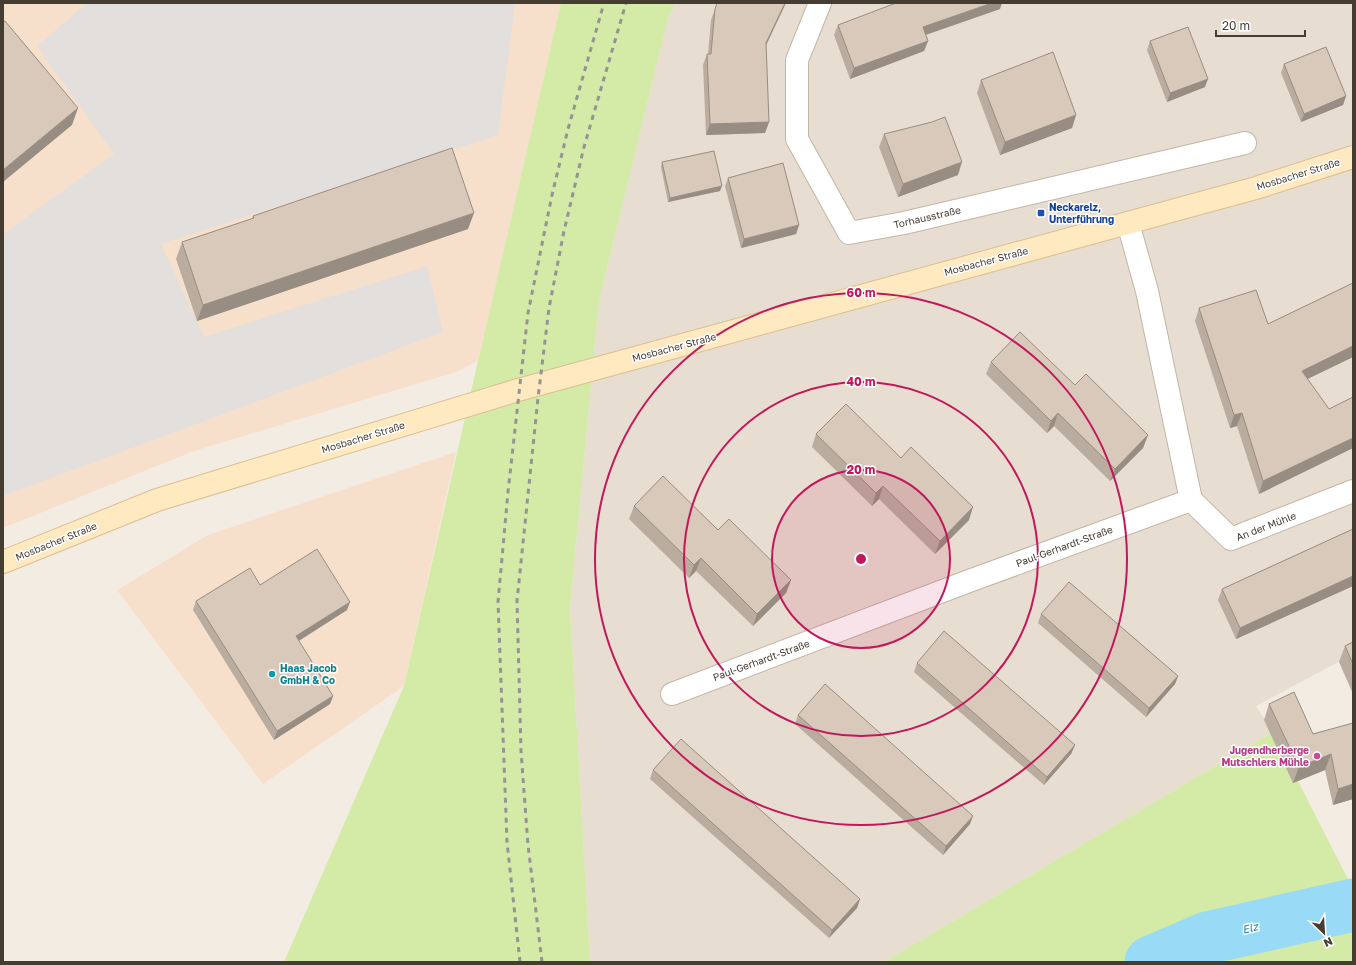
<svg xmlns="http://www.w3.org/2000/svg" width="1356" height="965" viewBox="0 0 1356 965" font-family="'Golos Text',sans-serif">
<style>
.residential{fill:#e7ddd0}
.commercial{fill:#f7e0cb}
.green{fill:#d4eba7}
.parking{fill:#e3dfdc}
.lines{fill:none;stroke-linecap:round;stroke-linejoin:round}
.river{stroke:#99daf6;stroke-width:53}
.street-casing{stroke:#c2b6a7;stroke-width:24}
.secondary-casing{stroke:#dabf90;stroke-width:24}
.street{stroke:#fff;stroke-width:22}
.secondary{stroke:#ffe9c0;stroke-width:22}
.rail{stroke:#949494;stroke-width:3;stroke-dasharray:5 5;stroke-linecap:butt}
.wall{fill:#baada0}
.shaded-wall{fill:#978d82}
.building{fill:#d8c9ba;stroke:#978d82}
.ring{fill:none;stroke:#c2185b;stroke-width:2}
.transit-dot{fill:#1a4fb4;stroke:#fff;stroke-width:1.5}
.culture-dot{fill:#0f9aa8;stroke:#fff;stroke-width:1.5}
.hotel-dot{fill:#d1479c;stroke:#fff;stroke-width:1.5}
.labels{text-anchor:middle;stroke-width:3;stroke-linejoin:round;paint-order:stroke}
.street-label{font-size:10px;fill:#453c32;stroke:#fff}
.transit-label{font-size:10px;font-weight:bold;fill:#164399;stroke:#fff;text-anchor:start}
.culture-label{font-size:10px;font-weight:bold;fill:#0d838f;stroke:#fff;text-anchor:start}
.hotel-label{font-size:10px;font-weight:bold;fill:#b23c85;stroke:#fff;text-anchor:end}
.water-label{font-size:11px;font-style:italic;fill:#227ea7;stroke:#fff}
.centre{fill:#c2185b;stroke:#fff;stroke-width:2}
.ring-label{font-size:12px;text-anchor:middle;font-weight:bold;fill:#c2185b;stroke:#fff;stroke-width:3;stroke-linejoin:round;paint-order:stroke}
</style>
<rect width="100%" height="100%" fill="#f3ece2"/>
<path class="residential" d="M 675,3 L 1353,3 L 1353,654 L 1256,706 L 1273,732 L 884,962 L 590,962 L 570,608 L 599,301 L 668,18 Z"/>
<path class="commercial" d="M 3,3 L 561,3 L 478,361 L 456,372 L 194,451 L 3,528 Z
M 456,452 L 404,686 L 263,784 L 117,590 L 208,535 Z"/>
<path class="green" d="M 561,3 L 675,3 L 668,18 L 599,301 L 570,608 L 590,962 L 284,962 L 404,686 L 478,361 Z
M 1273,732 L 1353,889 L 1353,962 L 884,962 Z"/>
<path class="parking" d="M 87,3 L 515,3 L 498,135 L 161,244 L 204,337 L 427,266 L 443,332 L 3,496 L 3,234 L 114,154 L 37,46 Z"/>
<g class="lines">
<path class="river" d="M 1151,962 L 1207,938 L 1353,905"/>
<defs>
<path id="street" d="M 820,3 L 797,60 L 797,139 L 849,233 L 904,223 L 1245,143
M 1191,500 L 1231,539 L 1353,491
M 672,694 L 969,581 L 1191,500 L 1147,291 L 1128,223"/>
<path id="secondary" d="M 3,562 L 157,500 L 518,390 L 1186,207 L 1256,188 L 1353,157"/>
</defs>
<use href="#street" class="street-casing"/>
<use href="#secondary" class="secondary-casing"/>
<use href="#street" class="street"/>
<use href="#secondary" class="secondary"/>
<path class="rail" d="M 520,962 L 507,842 L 498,602 L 508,492 L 528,313 L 552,195 L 568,129 L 604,3
M 542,962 L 528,845 L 521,751 L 517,601 L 538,398 L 549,308 L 564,231 L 584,147 L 626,3"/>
</g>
<path class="wall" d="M 715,9 L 766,45 L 769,122 L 765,133 L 706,135 L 703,65 L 707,54 L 708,54 L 711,20 Z
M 1000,9 L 926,35 L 928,41 L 924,51 L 850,79 L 834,35 L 838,25 Z
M 1150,41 L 1205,87 L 1167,102 L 1147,50 Z
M 1284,64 L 1346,96 L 1343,105 L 1301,122 L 1281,73 Z
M 981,80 L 1076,115 L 1072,128 L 1000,155 L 977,93 Z
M 884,134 L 958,175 L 898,197 L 879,147 Z
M 662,162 L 720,191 L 668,202 L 661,167 Z
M 728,178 L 799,225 L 796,234 L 741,248 L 725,186 Z
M 253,216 L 468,229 L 197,321 L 176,259 L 182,242 L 252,219 Z
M 1353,283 L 1353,357 L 1307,379 L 1329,409 L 1353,397 L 1353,448 L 1259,494 L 1237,426 L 1230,428 L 1195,321 L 1199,308 L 1268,324 Z
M 991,362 L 1075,385 L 1148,435 L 1143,448 L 1110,481 L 1054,426 L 1047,433 L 986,374 Z
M 816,434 L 901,458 L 969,520 L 935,554 L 879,499 L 872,506 L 812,447 Z
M 634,506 L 718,530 L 791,580 L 786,593 L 753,626 L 696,571 L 689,578 L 629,519 Z
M 1353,529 L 1353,586 L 1236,639 L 1218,600 L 1222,589 Z
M 260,585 L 347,610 L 299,641 L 333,696 L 330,704 L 274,740 L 193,610 L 196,601 Z
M 1041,614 L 1178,676 L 1175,684 L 1146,717 L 1038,623 Z
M 1353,642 L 1353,694 L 1339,662 L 1345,646 Z
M 917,663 L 1075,745 L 1071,754 L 1044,785 L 914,672 Z
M 1269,704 L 1313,734 L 1353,723 L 1353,799 L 1333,805 L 1325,770 L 1293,783 L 1264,720 Z
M 798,715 L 970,824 L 943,855 L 795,724 Z
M 653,770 L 860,899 L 857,908 L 829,938 L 650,779 Z"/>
<path class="shaded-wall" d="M 785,3 L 786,3 L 762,54 L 766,43 Z
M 992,3 L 1002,3 L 1000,9 L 919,37 L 923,27 Z
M 928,41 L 924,51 L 850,79 L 854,68 Z
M 1208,79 L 1205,87 L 1167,102 L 1170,93 Z
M 1346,96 L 1343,105 L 1301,122 L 1304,114 Z
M 78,108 L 72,125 L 3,182 L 3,170 Z
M 1076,115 L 1072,128 L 1000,155 L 1005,142 Z
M 769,122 L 765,133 L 706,135 L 710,124 Z
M 962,162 L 958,175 L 898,197 L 903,184 Z
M 722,186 L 720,191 L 668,202 L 670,198 Z
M 474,213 L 468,229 L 197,321 L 203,305 Z
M 799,225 L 796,234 L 741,248 L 744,239 Z
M 1353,346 L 1353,357 L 1297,384 L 1302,371 Z
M 1058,413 L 1054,426 L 1047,433 L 1051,421 Z
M 1242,413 L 1237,426 L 1230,428 L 1234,415 Z
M 1148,435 L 1143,448 L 1110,481 L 1115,469 Z
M 1353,438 L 1353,448 L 1259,494 L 1263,481 Z
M 883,486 L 879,499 L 872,506 L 876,493 Z
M 973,507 L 969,520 L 935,554 L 940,541 Z
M 701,558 L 696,571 L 689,578 L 694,565 Z
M 1353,576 L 1353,586 L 1236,639 L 1240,628 Z
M 791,580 L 786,593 L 753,626 L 757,614 Z
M 350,602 L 347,610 L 292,645 L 296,636 Z
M 1178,676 L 1175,684 L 1146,717 L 1149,708 Z
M 333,696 L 330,704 L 274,740 L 277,731 Z
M 1075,745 L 1071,754 L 1044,785 L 1047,777 Z
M 1331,754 L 1325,770 L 1293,783 L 1299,767 Z
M 1353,784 L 1353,799 L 1333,805 L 1338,789 Z
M 973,816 L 970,824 L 943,855 L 946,846 Z
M 860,899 L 857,908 L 829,938 L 832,930 Z"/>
<path class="building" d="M 717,3 L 785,3 L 766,43 L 769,122 L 710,124 L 707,54 L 711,54 L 715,9 Z
M 896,3 L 992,3 L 923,27 L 928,41 L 854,68 L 838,25 Z
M 5,21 L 78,108 L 3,170 L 3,22 Z
M 1188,27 L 1208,79 L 1170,93 L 1150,41 Z
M 1326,47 L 1346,96 L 1304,114 L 1284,64 Z
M 1053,52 L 1076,115 L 1005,142 L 981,80 Z
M 945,117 L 962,162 L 903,184 L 884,134 L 932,122 Z
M 452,148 L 474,213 L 203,305 L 182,242 L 254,218 L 253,216 Z
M 714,151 L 722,186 L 670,198 L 662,162 Z
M 783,163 L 799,225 L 744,239 L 728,178 Z
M 1353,283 L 1353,346 L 1302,371 L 1329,409 L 1353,397 L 1353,438 L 1263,481 L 1242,413 L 1234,415 L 1199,308 L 1256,290 L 1268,324 Z
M 1020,332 L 1075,385 L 1086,374 L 1148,435 L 1115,469 L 1058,413 L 1051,421 L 991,362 Z
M 846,404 L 901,458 L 911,447 L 973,507 L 940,541 L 883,486 L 876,493 L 816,434 Z
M 663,476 L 718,530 L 729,519 L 791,580 L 757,614 L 701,558 L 694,565 L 634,506 Z
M 1353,529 L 1353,576 L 1240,628 L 1222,589 Z
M 317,549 L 350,602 L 296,636 L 333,696 L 277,731 L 196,601 L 250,568 L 260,585 Z
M 1069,582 L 1178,676 L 1149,708 L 1041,614 Z
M 944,631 L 1075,745 L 1047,777 L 917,663 Z
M 1353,642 L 1353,664 L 1345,646 Z
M 825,684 L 973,816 L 946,846 L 798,715 Z
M 1294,692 L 1313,734 L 1353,723 L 1353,784 L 1338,789 L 1331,754 L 1299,767 L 1269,704 Z
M 681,739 L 860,899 L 832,930 L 653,770 Z"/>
<circle cx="861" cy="559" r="89" fill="#c2185b" fill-opacity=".12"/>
<g class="ring">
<circle cx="861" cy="559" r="89"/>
<circle cx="861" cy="559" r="177"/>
<circle cx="861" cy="559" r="266"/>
</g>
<rect class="transit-dot" x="1037" y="209" width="8" height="8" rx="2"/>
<circle class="culture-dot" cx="272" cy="674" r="4"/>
<circle class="hotel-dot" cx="1317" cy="756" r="4"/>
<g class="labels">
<g class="street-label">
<text transform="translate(1298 174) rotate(-17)" y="4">Mosbacher Straße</text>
<text transform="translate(927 217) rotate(-13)" y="4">Torhausstraße</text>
<text transform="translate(986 261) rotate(-15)" y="4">Mosbacher Straße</text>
<text transform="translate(674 347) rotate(-15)" y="4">Mosbacher Straße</text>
<text transform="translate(363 437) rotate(-17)" y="4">Mosbacher Straße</text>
<text transform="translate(1266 526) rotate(-21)" y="4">An der Mühle</text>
<text transform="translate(56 541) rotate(-22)" y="4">Mosbacher Straße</text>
<text transform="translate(1064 546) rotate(-20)" y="4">Paul-Gerhardt-Straße</text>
<text transform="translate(761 660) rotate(-20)" y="4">Paul-Gerhardt-Straße</text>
</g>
<g class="transit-label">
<text x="1049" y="211">Neckarelz,<tspan x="1049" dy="12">Unterführung</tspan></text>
</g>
<g class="culture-label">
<text x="280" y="672">Haas Jacob<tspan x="280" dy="12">GmbH &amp; Co</tspan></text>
</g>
<g class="hotel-label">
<text x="1309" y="754">Jugendherberge<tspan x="1309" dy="12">Mutschlers Mühle</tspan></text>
</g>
<g class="water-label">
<text transform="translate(1250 928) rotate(-13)" y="4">Elz</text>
</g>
</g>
<circle cx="861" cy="559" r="6" class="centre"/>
<g class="ring-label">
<text x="861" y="297">60 m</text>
<text x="861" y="386">40 m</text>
<text x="861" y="474">20 m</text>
</g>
<rect width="1356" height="965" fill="none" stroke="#453c32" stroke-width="8"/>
<g transform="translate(1324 933) rotate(155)" stroke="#ffffff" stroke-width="3" paint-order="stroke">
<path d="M0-3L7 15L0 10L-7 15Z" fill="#453c32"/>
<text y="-6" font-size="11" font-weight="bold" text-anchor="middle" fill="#453c32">N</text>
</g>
<path d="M1216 30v6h89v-6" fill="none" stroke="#453c32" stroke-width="2"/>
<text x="1222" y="30" font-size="12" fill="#453c32" stroke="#ffffff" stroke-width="3" paint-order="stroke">20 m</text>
</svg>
